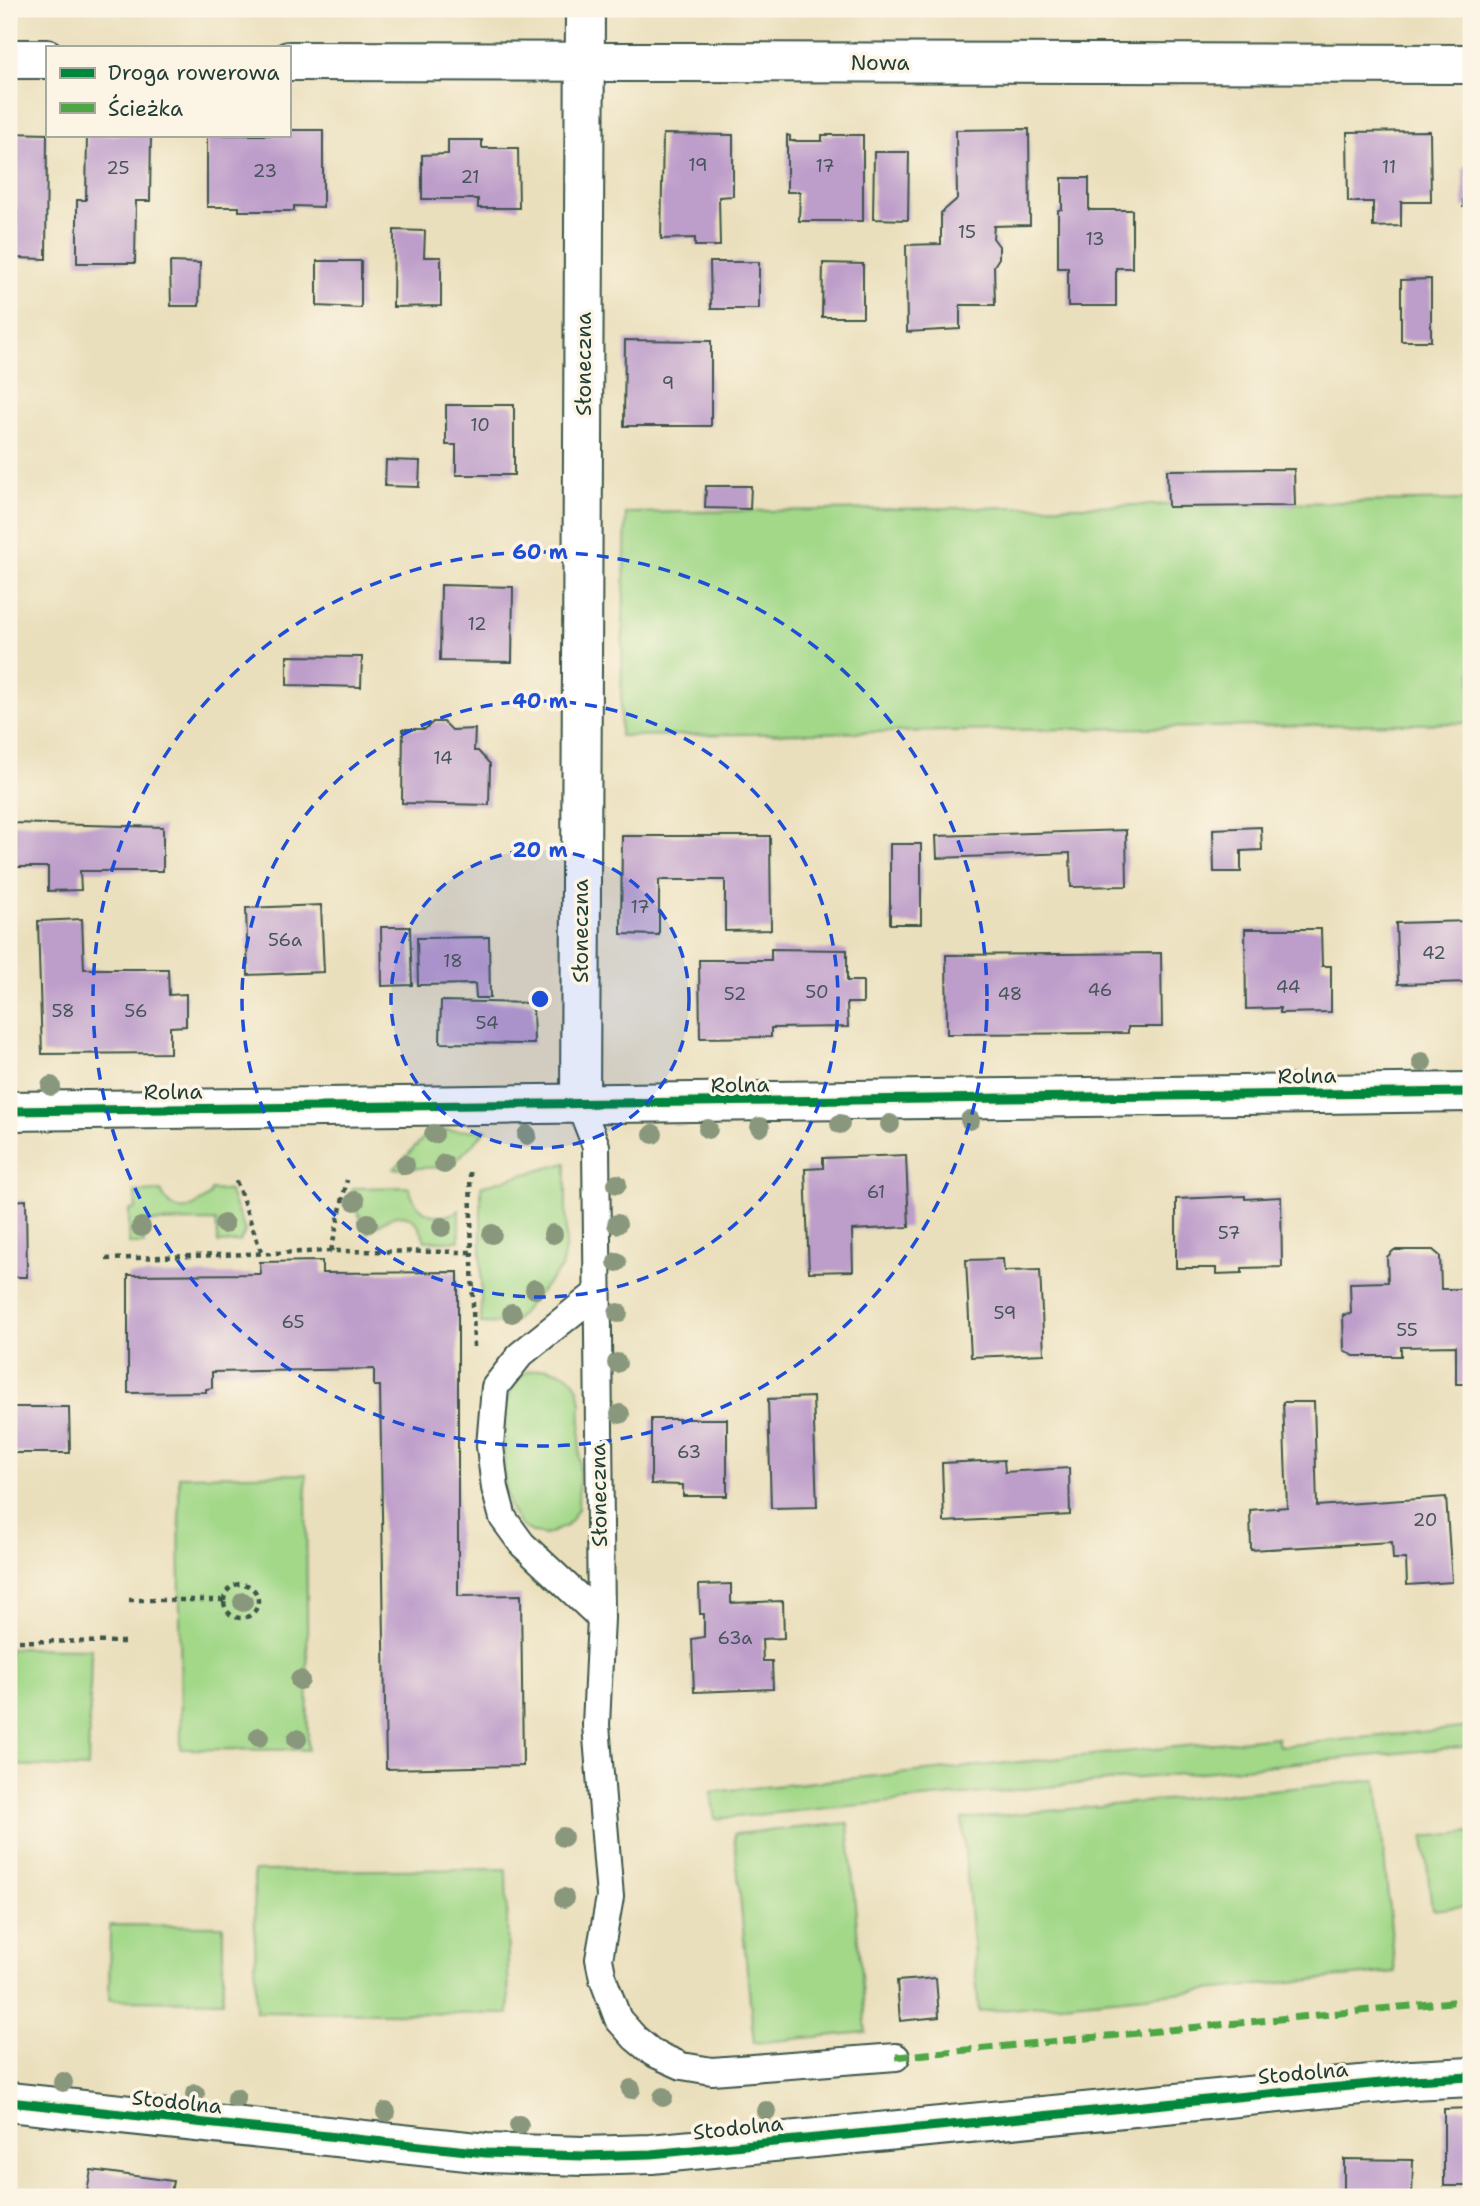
<svg xmlns="http://www.w3.org/2000/svg" width="1480" height="2206" viewBox="0 0 1480 2206" font-family="'Shantell Sans',sans-serif">
<style>
.green{fill:#a2d888;stroke:#608a5e;stroke-width:2}
.building{fill:#bd9dca}
.lines{fill:none;stroke-linecap:round;stroke-linejoin:round}
.lane-casing{stroke:#3d5548;stroke-width:30}
.street-casing{stroke:#3d5548;stroke-width:42}
.path{stroke:#3d5548;stroke-width:4.5;stroke-dasharray:5 5;stroke-linecap:butt}
.lane{stroke:#fff;stroke-width:26}
.street{stroke:#fff;stroke-width:38}
.quiet{stroke:#4fa644;stroke-width:7;stroke-dasharray:14 7;stroke-linecap:butt}
.cycleway-casing{stroke:#fcf5e5;stroke-width:13}
.cycleway{stroke:#00873e;stroke-width:9}
.tree{fill:#89977b}
.ring{fill:none;stroke:#1d4ed8;stroke-width:3.5;stroke-dasharray:12 9}
.labels{text-anchor:middle;stroke-width:7;stroke-linejoin:round;paint-order:stroke}
.number-label{font-size:18px;fill:#46555a}
.street-label{font-size:21px;fill:#1f3d34;stroke:#fcf5e5}
.centre{fill:#1d4ed8;stroke:#fcf5e5;stroke-width:3.5}
.ring-label{font-size:21px;text-anchor:middle;font-weight:bold;fill:#1d4ed8;stroke:#fcf5e5;stroke-width:7;stroke-linejoin:round;paint-order:stroke}
</style>
<rect width="100%" height="100%" fill="#fcf5e5"/>
<filter id="ink" filterUnits="userSpaceOnUse"><feTurbulence type="fractalNoise" baseFrequency=".0143" numOctaves="2"/><feDisplacementMap in="SourceGraphic" scale="14" xChannelSelector="R" yChannelSelector="G"/><feConvolveMatrix kernelMatrix="1 2 1 2 8 2 1 2 1" color-interpolation-filters="sRGB"/></filter>
<filter id="wash" filterUnits="userSpaceOnUse"><feTurbulence type="fractalNoise" baseFrequency=".00686" numOctaves="4" result="noise"/><feDisplacementMap in="SourceGraphic" scale="28" xChannelSelector="R" yChannelSelector="G"/><feGaussianBlur stdDeviation="1.57" result="paint"/><feColorMatrix in="noise" values="0 0 0 0 0 0 0 0 0 0 0 0 0 0 0 0 0 1.4 0 .05"/><feComposite in="paint" operator="in"/></filter>
<g filter="url(#wash)">
<rect width="100%" height="100%" fill="#eadfbc"/>
<path class="green" d="M 1471,500 L 1471,723 L 620,736 L 626,513 Z
M 486,1130 L 450,1167 L 394,1169 L 430,1131 Z
M 566,1163 L 566,1244 L 561,1268 L 512,1324 L 481,1323 L 481,1186 Z
M 409,1187 C 415,1212 436,1224 459,1210 L 459,1241 L 425,1241 C 413,1203 392,1213 368,1233 L 350,1197 L 353,1188 Z
M 211,1190 L 229,1191 L 245,1231 L 240,1242 L 218,1243 L 216,1221 L 144,1222 L 144,1244 L 129,1244 L 129,1210 L 136,1209 L 135,1192 L 161,1191 C 175,1219 189,1211 210,1195 Z
M 547,1368 C 572,1374 578,1379 581,1404 L 578,1509 L 567,1526 L 545,1535 L 534,1533 L 520,1525 L 509,1507 L 504,1476 L 504,1407 L 513,1386 L 521,1376 L 528,1371 Z
M 306,1474 L 308,1750 L 181,1749 L 179,1476 Z
M 9,1648 L 91,1649 L 88,1768 L 9,1765 Z
M 1471,1727 L 1471,1746 L 715,1819 L 711,1792 L 1277,1737 L 1279,1746 Z
M 1377,1780 L 1395,1972 L 979,2012 L 962,1819 Z
M 848,1823 L 866,2032 L 754,2043 L 734,1834 Z
M 1471,1832 L 1471,1906 L 1432,1910 L 1424,1837 Z
M 506,1869 L 509,2014 L 256,2012 L 254,1871 Z
M 110,1925 L 223,1926 L 223,2001 L 109,2000 Z"/>
<g id="blocks">
<path class="building" d="M 1029,129 L 1030,225 L 994,226 L 993,238 L 999,246 L 999,258 L 994,266 L 995,305 L 960,305 L 960,329 L 907,332 L 906,245 L 941,244 L 941,213 L 957,199 L 956,130 Z
M 289,130 L 323,130 L 323,207 L 294,206 L 294,211 L 239,211 L 239,207 L 207,207 L 207,135 L 289,135 Z
M 1430,131 L 1431,202 L 1401,202 L 1401,226 L 1373,227 L 1373,202 L 1348,202 L 1347,132 Z
M 9,133 L 47,134 L 46,259 L 15,258 L 17,212 L 9,212 Z
M 663,134 L 733,135 L 733,196 L 719,197 L 720,246 L 695,246 L 695,238 L 661,239 Z
M 87,135 L 151,135 L 150,201 L 136,201 L 135,263 L 77,263 L 77,200 L 86,200 Z
M 787,135 L 790,136 L 790,141 L 822,141 L 822,135 L 863,135 L 863,221 L 799,221 L 800,192 L 787,192 Z
M 448,140 L 482,140 L 482,148 L 518,148 L 519,208 L 478,208 L 478,199 L 422,199 L 422,155 L 448,154 Z
M 874,152 L 909,152 L 908,220 L 873,219 Z
M 1463,167 L 1471,167 L 1471,207 L 1463,207 Z
M 1062,178 L 1089,178 L 1089,210 L 1132,210 L 1132,268 L 1116,268 L 1116,306 L 1068,306 L 1068,268 L 1058,268 L 1058,210 L 1062,209 Z
M 394,230 L 425,231 L 424,257 L 441,257 L 441,306 L 393,307 Z
M 317,261 L 361,261 L 361,308 L 317,306 Z
M 170,262 L 200,263 L 199,306 L 171,306 Z
M 710,262 L 759,262 L 759,309 L 711,309 Z
M 823,263 L 863,264 L 863,317 L 822,317 Z
M 1431,279 L 1431,341 L 1401,341 L 1401,280 Z
M 625,340 L 711,341 L 711,426 L 624,426 Z
M 446,405 L 514,405 L 514,475 L 456,475 L 456,445 L 446,445 Z
M 386,460 L 420,461 L 419,487 L 385,486 Z
M 1294,469 L 1295,506 L 1168,507 L 1167,470 Z
M 706,486 L 751,486 L 750,509 L 705,508 Z
M 441,585 L 513,587 L 512,662 L 440,661 Z
M 287,656 L 362,657 L 361,687 L 287,685 Z
M 433,722 L 444,722 L 452,730 L 475,729 L 474,751 L 478,751 L 490,764 L 489,805 L 402,803 L 403,729 L 425,729 Z
M 9,823 L 163,827 L 163,871 L 80,871 L 81,890 L 48,891 L 48,867 L 9,867 Z
M 1261,827 L 1262,850 L 1241,851 L 1241,872 L 1214,872 L 1213,829 Z
M 1126,830 L 1127,886 L 1071,887 L 1070,853 L 937,858 L 936,836 Z
M 622,836 L 770,836 L 771,930 L 725,931 L 725,880 L 659,880 L 659,935 L 621,934 Z
M 890,844 L 921,844 L 921,924 L 890,924 Z
M 321,905 L 324,972 L 248,975 L 246,908 Z
M 82,919 L 84,969 L 168,969 L 169,995 L 186,994 L 186,1026 L 170,1027 L 170,1053 L 42,1054 L 38,921 Z
M 1471,921 L 1471,982 L 1398,984 L 1396,923 Z
M 381,927 L 410,927 L 412,985 L 382,986 Z
M 1245,929 L 1321,929 L 1322,966 L 1331,966 L 1331,1012 L 1280,1013 L 1280,1008 L 1246,1009 Z
M 489,937 L 490,998 L 476,998 L 475,984 L 418,985 L 417,938 Z
M 771,949 L 847,950 L 847,981 L 863,981 L 863,1003 L 847,1003 L 848,1027 L 771,1028 L 771,1037 L 700,1038 L 699,960 L 771,960 Z
M 1161,953 L 1162,1027 L 1128,1027 L 1128,1033 L 947,1034 L 946,955 Z
M 441,1001 L 533,1003 L 534,1044 L 440,1043 Z
M 906,1155 L 909,1227 L 852,1230 L 853,1271 L 809,1272 L 805,1169 L 823,1168 L 823,1158 Z
M 1245,1196 L 1245,1199 L 1281,1197 L 1282,1267 L 1242,1268 L 1242,1273 L 1216,1274 L 1216,1268 L 1176,1268 L 1176,1199 Z
M 26,1200 L 27,1277 L 9,1277 L 9,1201 Z
M 1394,1250 L 1433,1250 L 1440,1256 L 1441,1289 L 1471,1289 L 1471,1384 L 1456,1384 L 1456,1346 L 1401,1347 L 1401,1356 L 1354,1356 L 1344,1350 L 1343,1315 L 1351,1314 L 1350,1283 L 1388,1282 L 1387,1257 Z
M 1003,1259 L 1004,1271 L 1040,1270 L 1044,1354 L 971,1357 L 966,1260 Z
M 322,1261 L 322,1273 L 458,1272 L 458,1596 L 521,1595 L 523,1766 L 386,1769 L 380,1386 L 374,1386 L 374,1369 L 212,1372 L 212,1388 L 206,1389 L 206,1392 L 128,1393 L 128,1275 L 261,1274 L 260,1262 Z
M 813,1397 L 817,1507 L 771,1508 L 768,1399 Z
M 1283,1402 L 1314,1402 L 1317,1506 L 1446,1497 L 1452,1582 L 1407,1585 L 1406,1559 L 1393,1559 L 1392,1542 L 1251,1550 L 1250,1510 L 1287,1507 Z
M 9,1407 L 69,1407 L 70,1453 L 9,1453 Z
M 651,1419 L 727,1419 L 727,1496 L 683,1496 L 683,1485 L 651,1484 Z
M 1004,1460 L 1005,1472 L 1069,1468 L 1070,1515 L 944,1522 L 942,1463 Z
M 731,1584 L 731,1603 L 783,1601 L 784,1638 L 762,1639 L 763,1661 L 772,1661 L 773,1689 L 694,1692 L 692,1639 L 704,1637 L 704,1614 L 700,1614 L 699,1585 Z
M 936,1978 L 939,2017 L 900,2021 L 897,1981 Z
M 1471,2108 L 1471,2186 L 1444,2186 L 1444,2109 Z
M 1344,2159 L 1413,2160 L 1412,2197 L 1344,2197 Z
M 91,2170 L 173,2181 L 170,2197 L 86,2197 Z"/>
</g>
</g>
<g filter="url(#ink)">
<use href="#blocks" fill-opacity="0" stroke="#3d5548" stroke-width="2"/>
<g class="lines">
<defs>
<path id="lane" d="M 580,1105 L 596,1146 L 601,1618 L 596,1725 L 610,1897 L 599,1959 L 603,1979 L 618,2019 L 635,2038 L 653,2053 L 682,2066 L 712,2071 L 896,2057
M 597,1293 L 521,1354 L 495,1387 L 490,1446 L 495,1488 L 503,1518 L 522,1544 L 601,1618"/>
<path id="street" d="M 9,59 L 47,59
M 289,61 L 1471,64
M 580,1105 L 585,9
M 9,1111 L 1471,1092
M 9,2102 L 486,2153 L 584,2156 L 651,2154 L 1412,2080 L 1471,2077"/>
</defs>
<use href="#lane" class="lane-casing"/>
<use href="#street" class="street-casing"/>
<path class="path" d="M 470,1172 L 474,1349
M 236,1181 L 262,1254
M 331,1251 L 347,1180
M 106,1259 L 331,1251 L 473,1252
M224 1601a17 17 0 1 1 34 0a17 17 0 1 1-34 0Z
M 129,1600 L 224,1600
M 9,1641 L 129,1642"/>
<use href="#lane" class="lane"/>
<use href="#street" class="street"/>
<path class="quiet" d="M 896,2057 L 1471,2000"/>
<defs>
<path id="cycleway" d="M 9,1111 L 1471,1092
M 9,2102 L 486,2153 L 584,2156 L 651,2154 L 1412,2080 L 1471,2077"/>
</defs>
<use href="#cycleway" class="cycleway-casing"/>
<use href="#cycleway" class="cycleway"/>
</g>
<g class="tree">
<circle cx="1422" cy="1062" r="10"/>
<circle cx="51" cy="1086" r="10"/>
<circle cx="970" cy="1120" r="10"/>
<circle cx="840" cy="1124" r="10"/>
<circle cx="890" cy="1124" r="10"/>
<circle cx="760" cy="1127" r="10"/>
<circle cx="708" cy="1129" r="10"/>
<circle cx="434" cy="1134" r="10"/>
<circle cx="653" cy="1134" r="10"/>
<circle cx="527" cy="1135" r="10"/>
<circle cx="444" cy="1164" r="10"/>
<circle cx="405" cy="1165" r="10"/>
<circle cx="617" cy="1184" r="10"/>
<circle cx="355" cy="1201" r="10"/>
<circle cx="368" cy="1223" r="10"/>
<circle cx="224" cy="1224" r="10"/>
<circle cx="617" cy="1224" r="10"/>
<circle cx="141" cy="1227" r="10"/>
<circle cx="442" cy="1227" r="10"/>
<circle cx="492" cy="1234" r="10"/>
<circle cx="553" cy="1234" r="10"/>
<circle cx="617" cy="1262" r="10"/>
<circle cx="535" cy="1289" r="10"/>
<circle cx="512" cy="1313" r="10"/>
<circle cx="618" cy="1313" r="10"/>
<circle cx="617" cy="1363" r="10"/>
<circle cx="620" cy="1414" r="10"/>
<circle cx="243" cy="1602" r="10"/>
<circle cx="300" cy="1680" r="10"/>
<circle cx="259" cy="1737" r="10"/>
<circle cx="297" cy="1739" r="10"/>
<circle cx="563" cy="1837" r="10"/>
<circle cx="564" cy="1898" r="10"/>
<circle cx="63" cy="2082" r="10"/>
<circle cx="631" cy="2089" r="10"/>
<circle cx="195" cy="2094" r="10"/>
<circle cx="663" cy="2097" r="10"/>
<circle cx="236" cy="2098" r="10"/>
<circle cx="766" cy="2111" r="10"/>
<circle cx="386" cy="2112" r="10"/>
<circle cx="519" cy="2125" r="10"/>
</g>
</g>
<circle cx="540" cy="999" r="149" fill="#1d4ed8" fill-opacity=".12"/>
<g class="ring">
<circle cx="540" cy="999" r="149"/>
<circle cx="540" cy="999" r="298"/>
<circle cx="540" cy="999" r="447"/>
</g>
<g class="labels">
<g class="number-label">
<text x="698" y="171">19</text>
<text x="825" y="172">17</text>
<text x="1389" y="173">11</text>
<text x="118" y="174">25</text>
<text x="265" y="177">23</text>
<text x="470" y="183">21</text>
<text x="967" y="238">15</text>
<text x="1095" y="245">13</text>
<text x="668" y="389">9</text>
<text x="480" y="431">10</text>
<text x="477" y="630">12</text>
<text x="443" y="764">14</text>
<text x="640" y="913">17</text>
<text x="285" y="946">56a</text>
<text x="1434" y="959">42</text>
<text x="453" y="967">18</text>
<text x="1288" y="993">44</text>
<text x="1100" y="996">46</text>
<text x="817" y="998">50</text>
<text x="735" y="1000">52</text>
<text x="1010" y="1000">48</text>
<text x="63" y="1017">58</text>
<text x="136" y="1017">56</text>
<text x="487" y="1029">54</text>
<text x="876" y="1198">61</text>
<text x="1229" y="1239">57</text>
<text x="1005" y="1319">59</text>
<text x="293" y="1328">65</text>
<text x="1407" y="1336">55</text>
<text x="689" y="1458">63</text>
<text x="1425" y="1526">20</text>
<text x="735" y="1644">63a</text>
</g>
<g class="street-label">
<text x="880" y="70">Nowa</text>
<text transform="translate(584 364) rotate(-90)" y="7">Słoneczna</text>
<text transform="translate(581 931) rotate(-90)" y="7">Słoneczna</text>
<text transform="translate(1307 1076) rotate(-1)" y="7">Rolna</text>
<text transform="translate(740 1085) rotate(-1)" y="7">Rolna</text>
<text transform="translate(173 1092) rotate(-1)" y="7">Rolna</text>
<text transform="translate(599 1495) rotate(-91)" y="7">Słoneczna</text>
<text transform="translate(1303 2073) rotate(-5)" y="7">Stodolna</text>
<text transform="translate(177 2102) rotate(6)" y="7">Stodolna</text>
<text transform="translate(738 2128) rotate(-6)" y="7">Stodolna</text>
</g>
</g>
<circle cx="540" cy="999" r="10" class="centre"/>
<g class="ring-label">
<text x="540" y="559">60 m</text>
<text x="540" y="708">40 m</text>
<text x="540" y="857">20 m</text>
</g>
<rect width="1480" height="2206" fill="none" stroke="#fcf5e5" stroke-width="35"/>
<rect x="46" y="46" width="245" height="91" fill="#fcf5e5" stroke="#a4ab9e" stroke-width="2"/>
<rect x="60" y="68" width="35" height="10" fill="#00873e" stroke="#a4ab9e" stroke-width="2"/>
<text x="108" y="80" font-size="21" fill="#1f3d34">Droga rowerowa</text>
<rect x="60" y="103" width="35" height="10" fill="#4fa644" stroke="#a4ab9e" stroke-width="2"/>
<text x="108" y="116" font-size="21" fill="#1f3d34">Ścieżka</text>
</svg>
